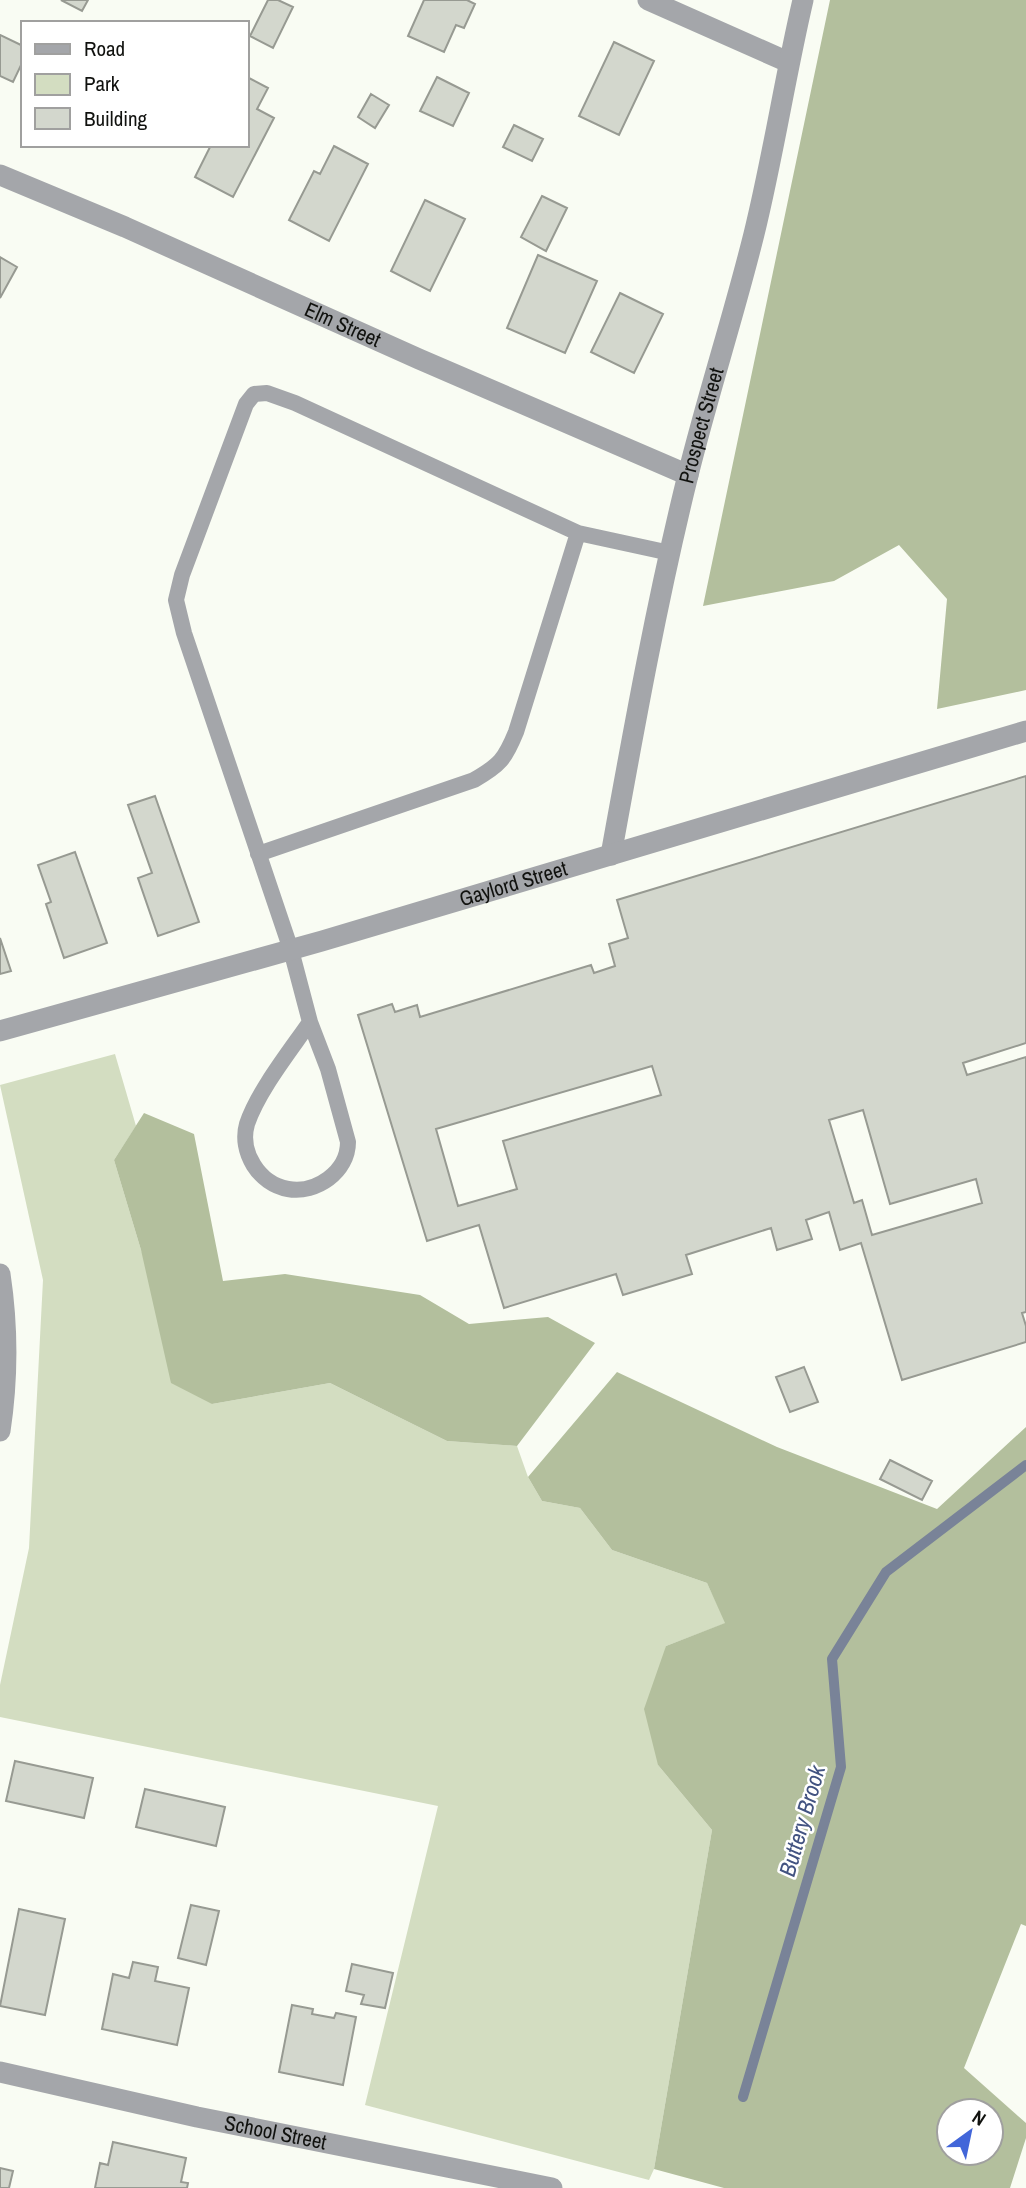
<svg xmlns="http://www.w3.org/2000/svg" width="1026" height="2188" viewBox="0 0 1026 2188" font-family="'Archivo Narrow',sans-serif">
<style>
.green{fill:#d3ddc1}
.forest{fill:#b3bf9d;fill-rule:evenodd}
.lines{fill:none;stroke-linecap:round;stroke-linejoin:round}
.stream{stroke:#798398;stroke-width:10}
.building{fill:#d3d7cd;stroke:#979a92;stroke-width:2;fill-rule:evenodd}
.service{stroke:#a4a6aa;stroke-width:16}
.minor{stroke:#a4a6aa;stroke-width:21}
.tertiary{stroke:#a4a6aa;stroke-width:21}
.labels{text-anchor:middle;stroke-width:5;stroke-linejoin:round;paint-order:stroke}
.street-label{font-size:21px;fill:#11120f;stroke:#fff}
.water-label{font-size:23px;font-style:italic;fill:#425381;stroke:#fff}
</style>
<rect width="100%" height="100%" fill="#f9fcf3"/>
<path class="green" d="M 115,1054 L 136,1126 L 114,1160 L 141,1250 L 212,1404 L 330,1383 L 447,1441 L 517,1446 L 528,1477 L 542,1501 L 580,1508 L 612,1550 L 707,1583 L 726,1623 L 666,1646 L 658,1765 L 712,1830 L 654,2169 L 649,2180 L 365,2105 L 438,1806 L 0,1717 L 0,1685 L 29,1548 L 43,1280 L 0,1085 Z"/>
<path class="forest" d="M 830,0 L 1026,0 L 1026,690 L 937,709 L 947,599 L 899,545 L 834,581 L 703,606 Z
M 144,1113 L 194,1134 L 223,1281 L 285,1274 L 420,1295 L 469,1324 L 548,1317 L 595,1343 L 517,1446 L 447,1441 L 330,1383 L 212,1404 L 171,1383 L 141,1250 L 114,1160 Z
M 617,1372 L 777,1447 L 937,1509 L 1026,1427 L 1026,1926 L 1021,1924 L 964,2068 L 1026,2123 L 1026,2138 L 1010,2188 L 724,2188 L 654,2169 L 712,1830 L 658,1765 L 644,1709 L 666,1646 L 725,1623 L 707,1583 L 612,1550 L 580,1508 L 542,1501 L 528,1477 ZM 991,2111 L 991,2153 L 949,2153 L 949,2111 Z"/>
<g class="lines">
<path class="stream" d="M 743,2097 L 841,1767 L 832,1659 L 886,1572 L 1026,1465"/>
</g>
<path class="building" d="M 61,0 L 88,0 L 82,11 Z
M 268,0 L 278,0 L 293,7 L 273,48 L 250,36 Z
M 424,0 L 467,0 L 475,4 L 464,28 L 456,25 L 444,52 L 408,36 Z
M 0,35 L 23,46 L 23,61 L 13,82 L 0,76 Z
M 614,42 L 654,61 L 619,135 L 579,116 Z
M 247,77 L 268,88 L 257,109 L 274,118 L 233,197 L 195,177 L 211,145 L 247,145 Z
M 437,77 L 469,93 L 453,126 L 420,111 Z
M 371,94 L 389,105 L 375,128 L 358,117 Z
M 514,125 L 543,139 L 532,161 L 503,147 Z
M 334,146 L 368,164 L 329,241 L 289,220 L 314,171 L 320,174 Z
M 542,196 L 567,208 L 546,251 L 521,237 Z
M 425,200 L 465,219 L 430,291 L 391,271 Z
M 538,255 L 597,281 L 565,353 L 507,328 Z
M 0,257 L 17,267 L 0,298 Z
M 620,293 L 663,314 L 634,373 L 591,352 Z
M 1026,776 L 1026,1043 L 963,1063 L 967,1075 L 1026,1057 L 1026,1312 L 1022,1313 L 1026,1326 L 1026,1342 L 902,1380 L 861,1243 L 840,1250 L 829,1212 L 806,1220 L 812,1239 L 777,1250 L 771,1228 L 686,1255 L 692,1274 L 623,1295 L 616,1274 L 504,1308 L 479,1225 L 427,1241 L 358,1015 L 392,1004 L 395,1012 L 417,1005 L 420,1017 L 591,965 L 594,973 L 615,966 L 609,944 L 628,938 L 617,900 ZM 652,1066 L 661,1095 L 503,1141 L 517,1189 L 458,1206 L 436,1129 ZM 863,1110 L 890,1204 L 976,1179 L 982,1203 L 872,1235 L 862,1200 L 854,1203 L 829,1120 Z
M 155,796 L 199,922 L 158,936 L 138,878 L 152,873 L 128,805 Z
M 75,852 L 107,943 L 64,958 L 46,904 L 51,902 L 38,865 Z
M 0,938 L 11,971 L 0,974 Z
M 804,1367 L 818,1402 L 790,1412 L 776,1377 Z
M 890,1460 L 932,1481 L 922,1500 L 880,1479 Z
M 15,1761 L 93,1778 L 84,1818 L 6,1801 Z
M 145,1789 L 225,1807 L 216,1846 L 136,1827 Z
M 191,1905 L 219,1911 L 206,1965 L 178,1958 Z
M 19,1909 L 65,1919 L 45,2015 L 0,2006 Z
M 133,1962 L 158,1967 L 155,1981 L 189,1988 L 177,2045 L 102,2029 L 113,1974 L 129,1978 Z
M 352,1964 L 393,1973 L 385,2008 L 361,2004 L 364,1995 L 346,1991 Z
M 292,2005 L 313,2009 L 312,2014 L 334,2018 L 336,2013 L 356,2017 L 343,2085 L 279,2072 Z
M 113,2142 L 186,2158 L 181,2182 L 188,2183 L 187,2188 L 95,2188 L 100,2163 L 108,2165 Z
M 0,2168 L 13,2171 L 9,2188 L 0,2188 Z"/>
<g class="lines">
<path class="service" d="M 258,854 L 474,780 C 500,765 505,759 516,732 L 578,533
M 310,1022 C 290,1051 258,1091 247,1124 C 239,1152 259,1184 288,1189 C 316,1194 348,1172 348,1142 L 328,1069 L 310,1022 L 291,950 L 184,633 L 176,600 L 182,575 L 246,404 L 254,394 L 267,393 L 295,403 L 578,533 L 670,553"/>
<g class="minor">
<path d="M 648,0 L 788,62"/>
<path id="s1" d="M 0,175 L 125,227 L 419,359 L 688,475"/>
<path id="s2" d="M 611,855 C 634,728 657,600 688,475 C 708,394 734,315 754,234 C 773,157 785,77 803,0"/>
<path d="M 0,1274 C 8,1327 8,1378 0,1431"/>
<path id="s3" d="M 0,2072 L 197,2117 L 552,2188"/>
</g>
<path class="tertiary" id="s4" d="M 0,1031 L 322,941 L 1026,731"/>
</g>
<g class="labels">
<g class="street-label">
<text dy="7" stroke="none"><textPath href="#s1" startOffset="374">Elm Street</textPath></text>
<text dy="7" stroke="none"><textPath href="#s2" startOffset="439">Prospect Street</textPath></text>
<text dy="7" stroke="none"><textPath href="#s4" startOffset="534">Gaylord Street</textPath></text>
<text dy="7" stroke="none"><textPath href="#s3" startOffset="282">School Street</textPath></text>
</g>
<g class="water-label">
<text transform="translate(802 1821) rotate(-74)" y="8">Buttery Brook</text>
</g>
</g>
<rect x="21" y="21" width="228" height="126" fill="#ffffff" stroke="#a0a09f" stroke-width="2"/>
<rect x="35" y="44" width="35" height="10" fill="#a4a6aa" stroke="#a0a09f" stroke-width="2"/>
<text x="84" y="56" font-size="21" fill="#11120f">Road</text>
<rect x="35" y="74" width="35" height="21" fill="#d3ddc1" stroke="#a0a09f" stroke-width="2"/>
<text x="84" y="91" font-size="21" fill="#11120f">Park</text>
<rect x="35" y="108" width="35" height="21" fill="#d3d7cd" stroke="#a0a09f" stroke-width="2"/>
<text x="84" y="126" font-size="21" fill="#11120f">Building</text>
<g transform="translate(970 2132) rotate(33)"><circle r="33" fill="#ffffff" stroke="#a0a09f" stroke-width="2"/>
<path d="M0-5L12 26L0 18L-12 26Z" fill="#4266d9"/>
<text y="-10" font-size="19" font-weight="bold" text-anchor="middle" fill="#11120f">N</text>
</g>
</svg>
